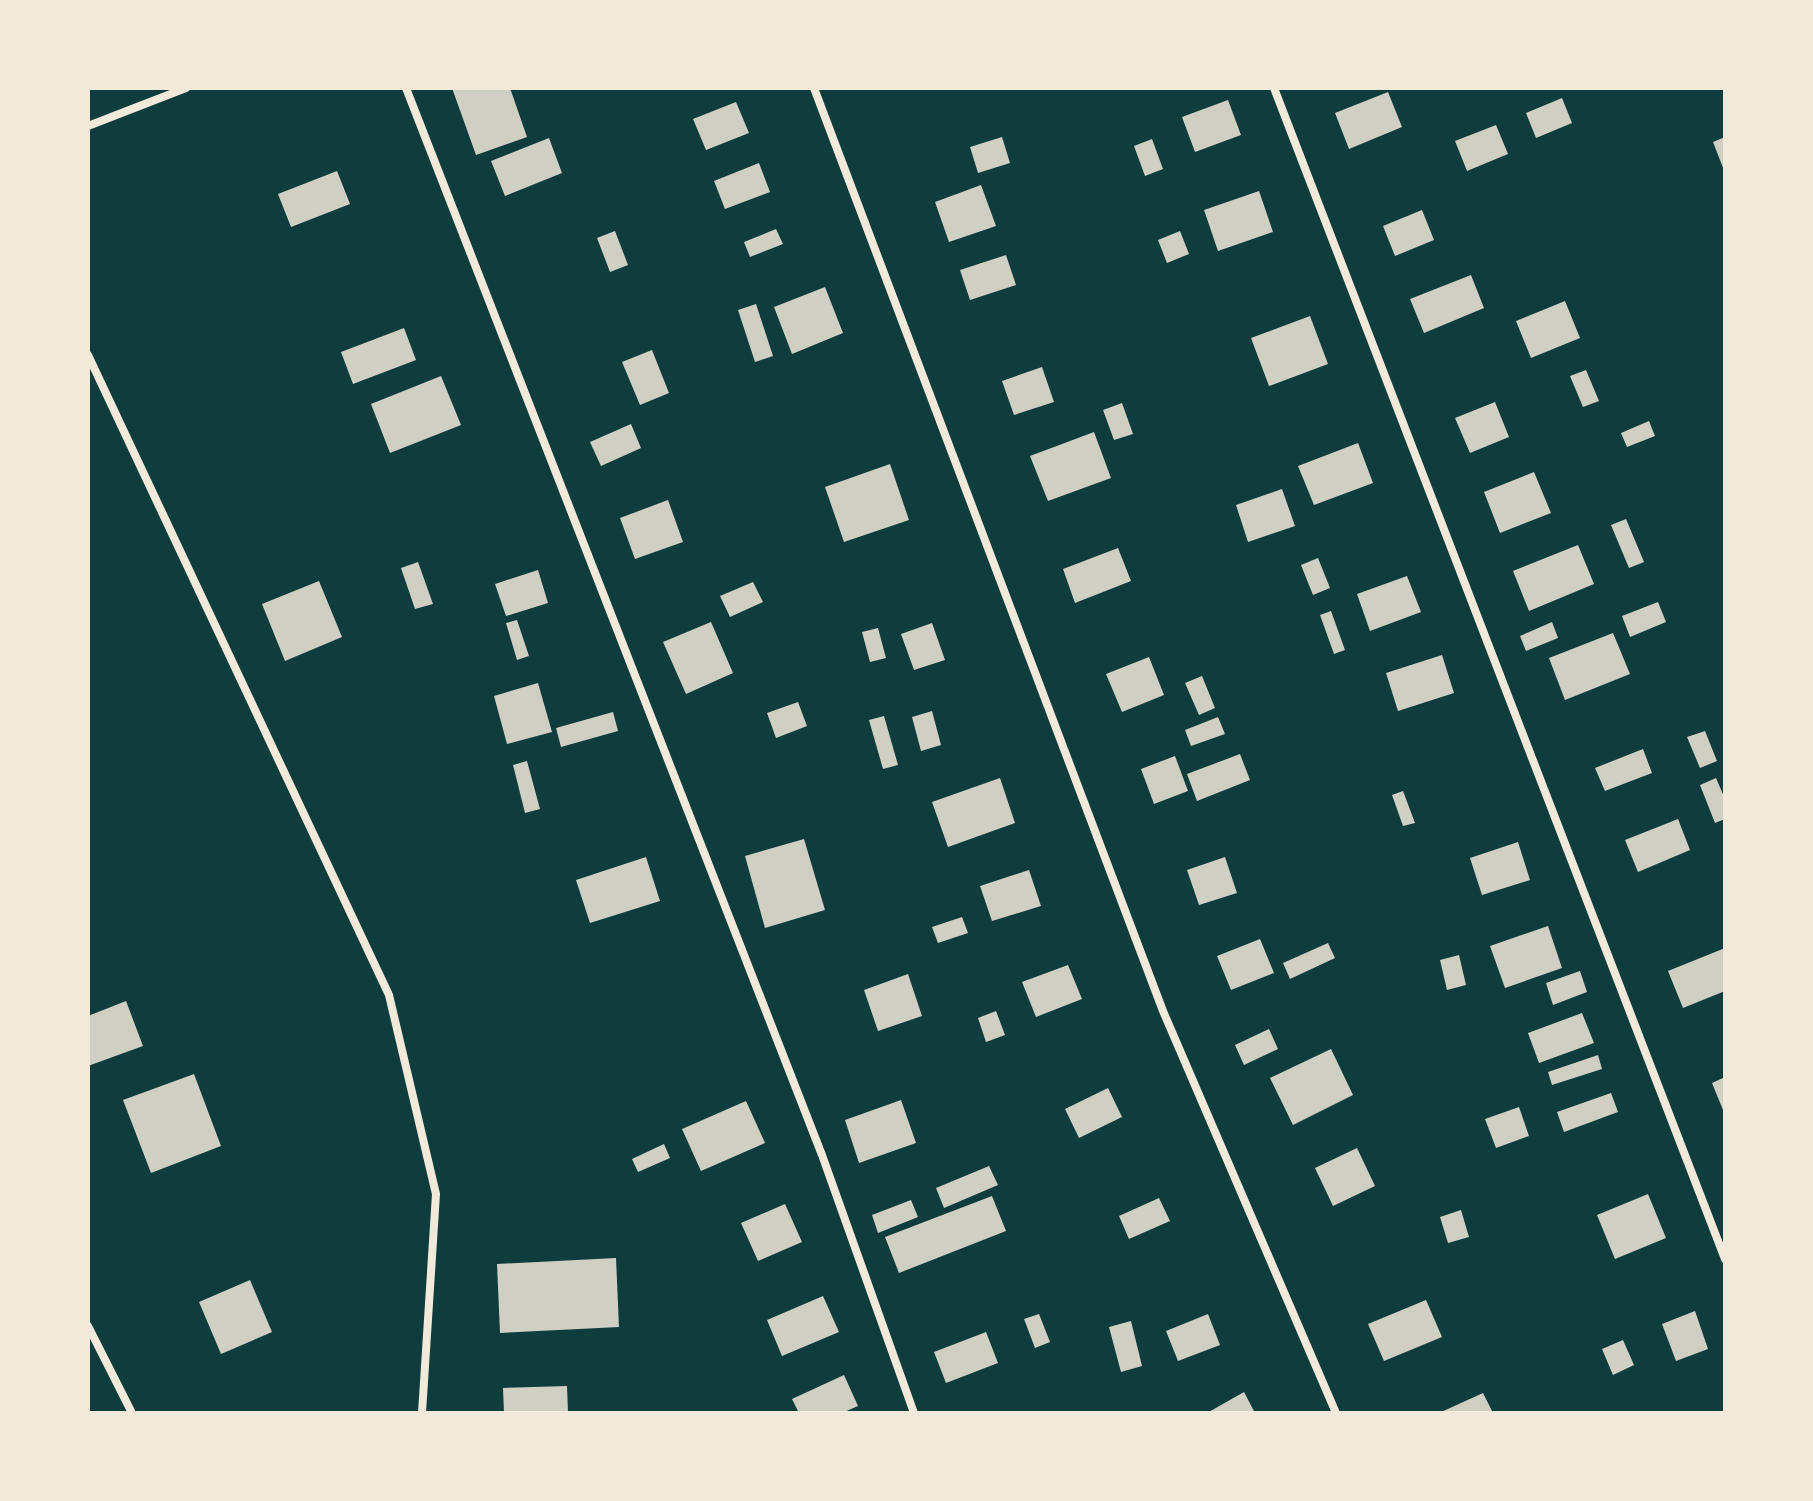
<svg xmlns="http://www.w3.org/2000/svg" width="1813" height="1501" viewBox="0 0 1813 1501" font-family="Barlow,sans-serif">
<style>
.building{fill:#cfcfc3}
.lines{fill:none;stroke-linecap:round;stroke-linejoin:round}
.minor{stroke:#f1e9da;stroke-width:8}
</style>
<rect width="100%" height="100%" fill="#0f3d3e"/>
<path class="building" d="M 452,88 L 510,88 L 527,137 L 476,155 Z
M 1388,92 L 1402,127 L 1349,149 L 1335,113 Z
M 1562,98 L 1572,123 L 1536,138 L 1526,113 Z
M 1228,100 L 1241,135 L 1195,152 L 1182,117 Z
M 736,102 L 749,133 L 706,150 L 693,119 Z
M 1496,125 L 1508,154 L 1467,171 L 1455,141 Z
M 1002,137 L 1010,163 L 978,173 L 970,147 Z
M 1725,137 L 1725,173 L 1713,142 Z
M 549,138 L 562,173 L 505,196 L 491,161 Z
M 1152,139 L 1163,169 L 1145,176 L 1134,146 Z
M 759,163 L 770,192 L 725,209 L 714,181 Z
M 337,171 L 350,204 L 291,227 L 278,194 Z
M 981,185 L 996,226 L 949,242 L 935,202 Z
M 1259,191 L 1273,232 L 1218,251 L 1204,210 Z
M 1422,210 L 1434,240 L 1395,256 L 1383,226 Z
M 776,229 L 783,244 L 750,257 L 744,242 Z
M 615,231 L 628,265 L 610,272 L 597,238 Z
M 1180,231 L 1189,254 L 1167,263 L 1158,240 Z
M 1006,255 L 1016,285 L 970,300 L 960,270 Z
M 1471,275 L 1484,308 L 1424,333 L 1410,299 Z
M 825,287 L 843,333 L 792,354 L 774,307 Z
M 1565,301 L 1580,338 L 1531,358 L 1516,321 Z
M 756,304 L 773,356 L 755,362 L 738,310 Z
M 1310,316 L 1328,364 L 1269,386 L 1251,338 Z
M 404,328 L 416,360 L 353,384 L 341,352 Z
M 652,350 L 669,393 L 640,405 L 622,362 Z
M 1042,367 L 1054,402 L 1014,415 L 1002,381 Z
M 1586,370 L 1599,401 L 1583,407 L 1570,376 Z
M 441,376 L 461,425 L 390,453 L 371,404 Z
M 1495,402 L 1509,437 L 1470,453 L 1455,418 Z
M 1122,403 L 1133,434 L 1114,440 L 1103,410 Z
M 1649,421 L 1655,436 L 1627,447 L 1621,433 Z
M 631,424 L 641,448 L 601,466 L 590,442 Z
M 1094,432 L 1111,478 L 1048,501 L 1030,456 Z
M 1358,443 L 1373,483 L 1314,505 L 1298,466 Z
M 890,464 L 909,520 L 844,542 L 825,487 Z
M 1534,472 L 1551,513 L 1500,533 L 1484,492 Z
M 1282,489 L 1295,526 L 1248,542 L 1236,505 Z
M 668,500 L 683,542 L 635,559 L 620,518 Z
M 1626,519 L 1644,562 L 1629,568 L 1611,525 Z
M 1578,545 L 1594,584 L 1529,611 L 1513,571 Z
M 1118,548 L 1131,581 L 1075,603 L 1063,569 Z
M 1318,558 L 1330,588 L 1313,595 L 1301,565 Z
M 418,562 L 433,604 L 415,609 L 401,568 Z
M 538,570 L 548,603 L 506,616 L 495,584 Z
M 1407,576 L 1421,612 L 1370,631 L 1357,594 Z
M 319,581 L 342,637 L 285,661 L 262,604 Z
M 753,582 L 763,602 L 730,617 L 720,596 Z
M 1658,602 L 1666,622 L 1630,637 L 1622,616 Z
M 1331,611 L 1345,650 L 1334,654 L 1320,615 Z
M 517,620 L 529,656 L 517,660 L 506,623 Z
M 711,622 L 733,673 L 686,694 L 663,642 Z
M 1552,622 L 1558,638 L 1526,651 L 1520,636 Z
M 932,623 L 945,660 L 914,670 L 901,634 Z
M 878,628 L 886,658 L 870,662 L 862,632 Z
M 1613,633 L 1630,674 L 1565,700 L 1549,658 Z
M 1442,655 L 1454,693 L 1398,711 L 1386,673 Z
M 1149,657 L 1164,695 L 1122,712 L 1106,674 Z
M 1202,676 L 1215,708 L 1199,715 L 1185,683 Z
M 538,683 L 552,732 L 507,744 L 494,696 Z
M 798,702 L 807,726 L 776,738 L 767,713 Z
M 932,711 L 941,745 L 921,751 L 912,717 Z
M 613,712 L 618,731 L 561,747 L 556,728 Z
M 884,716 L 898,765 L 883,769 L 869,720 Z
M 1218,717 L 1225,734 L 1191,746 L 1185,730 Z
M 1705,731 L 1717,761 L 1700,768 L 1687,737 Z
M 1643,749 L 1652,773 L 1605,791 L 1595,768 Z
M 1240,754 L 1250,780 L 1197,801 L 1187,774 Z
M 1175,756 L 1188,791 L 1154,804 L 1141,769 Z
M 527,761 L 540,809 L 525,813 L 513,765 Z
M 1000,778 L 1015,823 L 948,847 L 932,802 Z
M 1716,778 L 1725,799 L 1725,819 L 1715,823 L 1700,785 Z
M 1403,791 L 1415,823 L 1403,826 L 1392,795 Z
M 1678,819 L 1690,850 L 1638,872 L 1625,840 Z
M 804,839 L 825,910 L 765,928 L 745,856 Z
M 1518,842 L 1530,880 L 1482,895 L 1470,858 Z
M 646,857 L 660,901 L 590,923 L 576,880 Z
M 1225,857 L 1237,893 L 1199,905 L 1187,870 Z
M 1029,870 L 1041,906 L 992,921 L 980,886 Z
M 962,917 L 968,933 L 938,943 L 932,927 Z
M 1548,926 L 1562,968 L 1505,988 L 1490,946 Z
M 1260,939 L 1274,973 L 1231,990 L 1217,956 Z
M 1328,943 L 1335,958 L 1290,979 L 1283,963 Z
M 1725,948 L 1725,991 L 1683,1008 L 1668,971 Z
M 1459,955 L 1466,985 L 1447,990 L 1440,960 Z
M 1068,965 L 1082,999 L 1036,1017 L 1022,982 Z
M 1580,971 L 1587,992 L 1553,1005 L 1546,983 Z
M 908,974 L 922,1016 L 878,1031 L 864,990 Z
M 126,1001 L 143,1046 L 88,1066 L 88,1016 Z
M 996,1011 L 1005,1035 L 986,1042 L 978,1018 Z
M 1582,1013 L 1594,1043 L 1539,1063 L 1528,1033 Z
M 1269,1029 L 1278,1049 L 1244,1065 L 1235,1045 Z
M 1331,1049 L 1353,1095 L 1293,1125 L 1270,1078 Z
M 1598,1055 L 1602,1069 L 1552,1085 L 1548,1072 Z
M 194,1074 L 221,1146 L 151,1173 L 123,1100 Z
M 1725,1077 L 1725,1109 L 1723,1110 L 1712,1083 Z
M 1108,1088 L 1122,1117 L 1079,1138 L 1065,1109 Z
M 1611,1093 L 1618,1112 L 1564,1132 L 1557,1112 Z
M 901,1100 L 916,1143 L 859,1163 L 845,1120 Z
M 746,1101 L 765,1143 L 701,1171 L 682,1129 Z
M 1519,1107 L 1529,1136 L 1496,1148 L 1485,1119 Z
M 664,1144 L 670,1158 L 638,1172 L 632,1159 Z
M 1357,1148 L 1375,1186 L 1333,1206 L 1315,1168 Z
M 989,1166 L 998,1185 L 944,1208 L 936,1188 Z
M 1648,1194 L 1666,1238 L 1615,1259 L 1597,1215 Z
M 992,1196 L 1006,1231 L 899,1273 L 885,1237 Z
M 1159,1198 L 1170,1221 L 1129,1239 L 1119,1216 Z
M 911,1200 L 918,1217 L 878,1233 L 872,1215 Z
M 785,1204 L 802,1242 L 758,1261 L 741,1223 Z
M 1461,1210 L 1469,1237 L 1448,1243 L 1440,1217 Z
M 616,1258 L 619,1327 L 500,1333 L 497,1264 Z
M 250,1280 L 272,1332 L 221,1354 L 199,1302 Z
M 823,1296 L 839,1332 L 782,1356 L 767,1320 Z
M 1426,1300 L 1442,1337 L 1384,1361 L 1368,1324 Z
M 1695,1311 L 1708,1349 L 1676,1361 L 1662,1324 Z
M 1039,1314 L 1050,1342 L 1035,1348 L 1024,1319 Z
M 1208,1314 L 1220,1345 L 1178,1361 L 1166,1331 Z
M 1131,1321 L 1142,1366 L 1121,1372 L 1109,1327 Z
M 986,1332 L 998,1363 L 946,1383 L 934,1352 Z
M 1623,1340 L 1634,1365 L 1613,1375 L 1602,1349 Z
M 844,1375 L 858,1406 L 842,1413 L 799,1413 L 792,1399 Z
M 567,1386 L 568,1413 L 504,1413 L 503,1388 Z
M 1244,1392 L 1255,1413 L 1207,1413 Z
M 1483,1393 L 1493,1413 L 1439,1413 Z"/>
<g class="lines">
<path class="minor" d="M 406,88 L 822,1155 L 914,1413
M 814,88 L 1163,1011 L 1336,1413
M 1274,88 L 1725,1259
M 88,126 L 186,88
M 88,355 L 389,995 L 436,1194 L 422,1413
M 88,1326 L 132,1413"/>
</g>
<rect width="1813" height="1501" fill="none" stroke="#f1e9da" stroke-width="180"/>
</svg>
